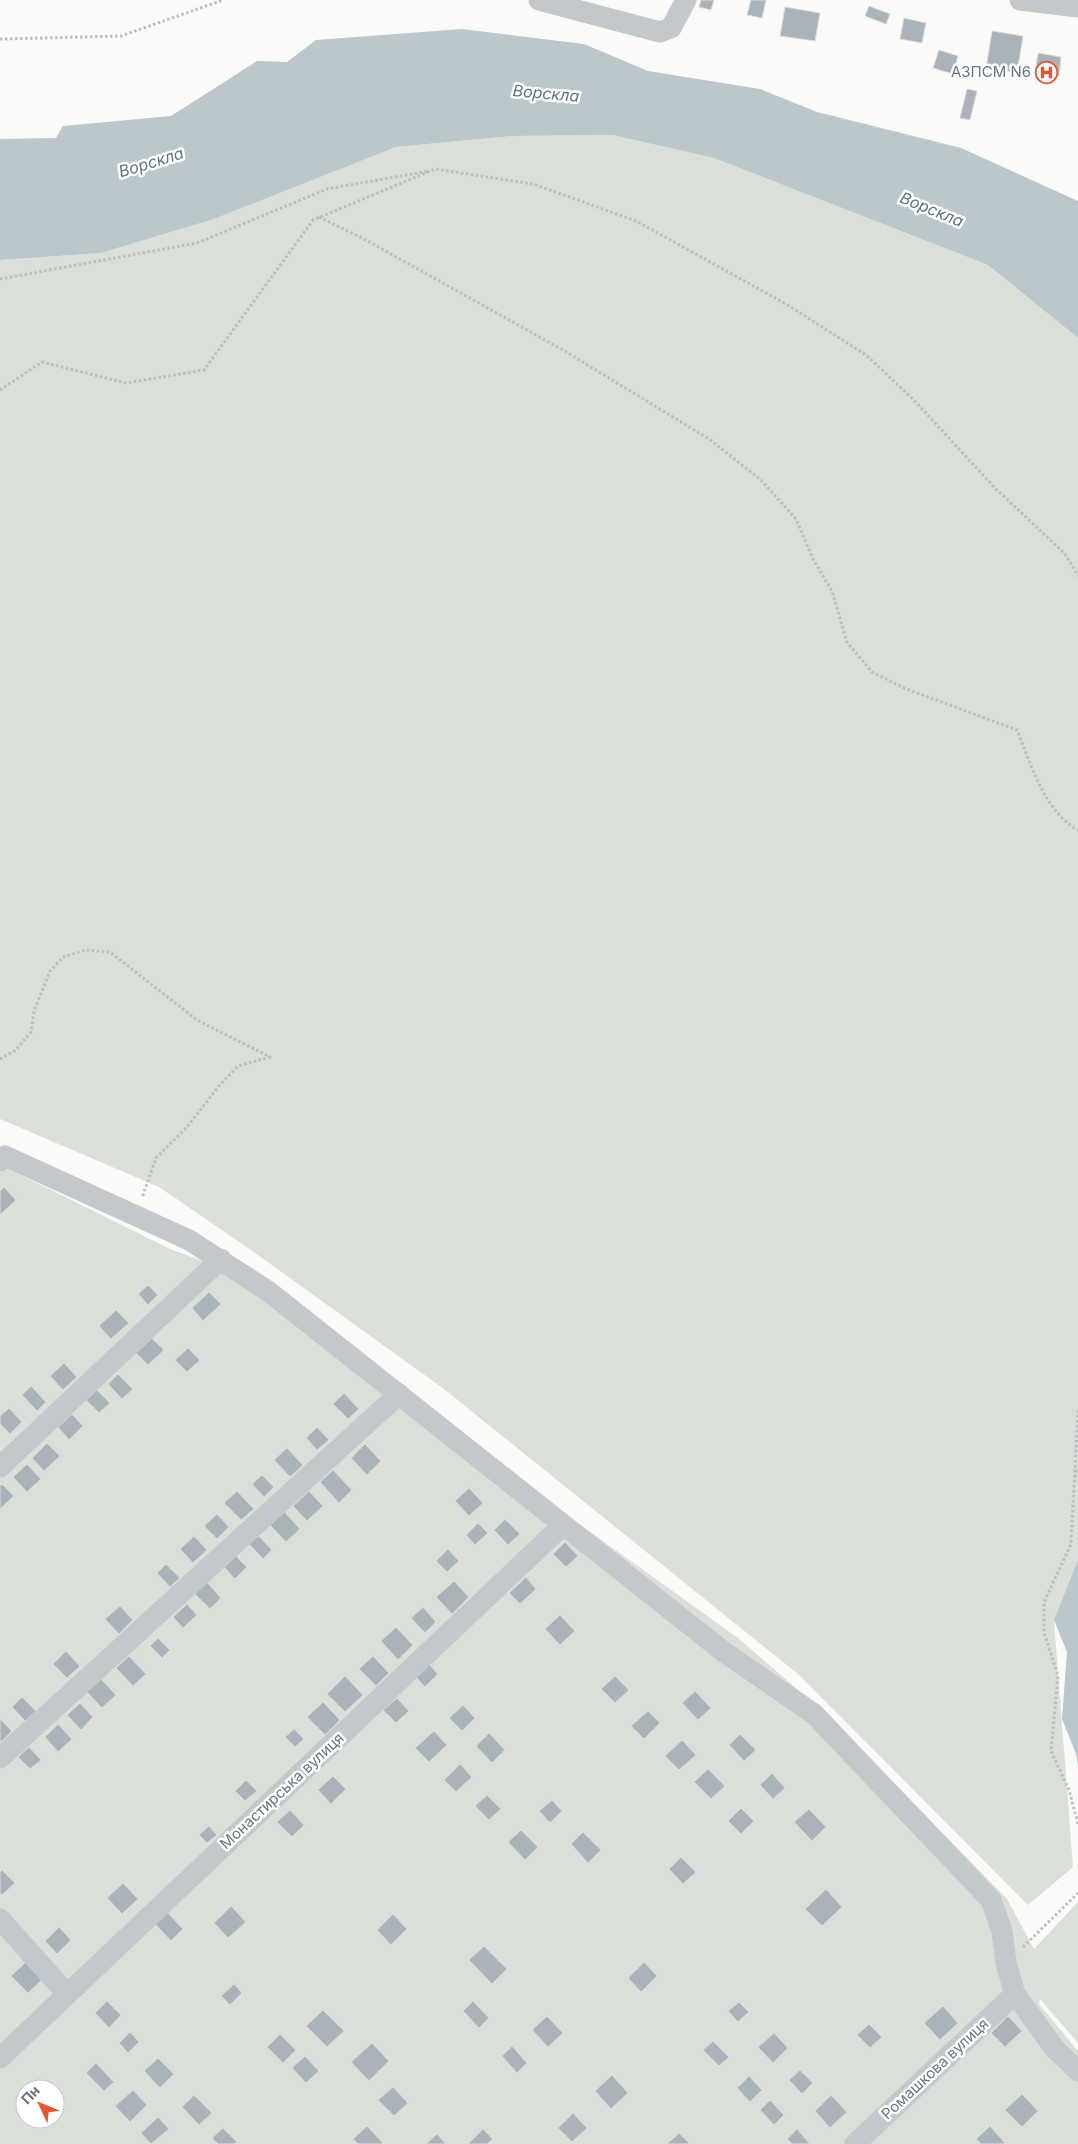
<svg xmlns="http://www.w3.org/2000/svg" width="1078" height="2144" viewBox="0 0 1078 2144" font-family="Inter,sans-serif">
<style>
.green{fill:#dadfd7;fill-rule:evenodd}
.water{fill:#bbc7cb}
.building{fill:#aab3b9;stroke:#dcdcda}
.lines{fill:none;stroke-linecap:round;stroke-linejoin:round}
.path{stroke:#bbbfc2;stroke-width:3;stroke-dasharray:2.5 2.5;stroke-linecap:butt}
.minor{stroke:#c3c8cc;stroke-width:21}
.labels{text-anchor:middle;stroke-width:5;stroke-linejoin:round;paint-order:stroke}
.poi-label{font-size:15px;fill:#657683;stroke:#fff;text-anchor:end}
.street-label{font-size:15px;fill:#657683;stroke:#fff}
.water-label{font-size:16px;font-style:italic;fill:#60757c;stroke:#fff}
</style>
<rect width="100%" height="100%" fill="#fafaf8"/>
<path class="green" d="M 612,135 L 714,158 L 988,265 L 1078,338 L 1078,1560 L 1054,1621 L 1073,1867 L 1028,1905 L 798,1674 L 444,1389 L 251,1250 L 159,1187 L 0,1119 L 0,260 L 101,253 L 214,219 L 396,147 L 513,136 Z
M 0,1158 L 17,1173 L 170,1249 L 224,1269 L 738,1638 L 833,1720 L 1007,1899 L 1034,1949 L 1078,1902 L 1078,2043 L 1040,1999 L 1039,2004 L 1078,2051 L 1078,2144 L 0,2144 ZM 25,2089 L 55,2089 L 55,2119 L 25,2119 Z"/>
<path class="water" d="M 462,29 L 584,44 L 648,71 L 760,89 L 817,112 L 961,148 L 1078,201 L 1078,338 L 988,265 L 714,158 L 612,135 L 513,136 L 396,147 L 214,219 L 101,253 L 0,260 L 0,139 L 56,138 L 63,126 L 171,116 L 257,61 L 287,62 L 316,40 Z
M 1078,1560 L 1078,1766 L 1076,1754 L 1062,1719 L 1067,1652 L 1054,1620 Z"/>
<path class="building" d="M 701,0 L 714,0 L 711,10 L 699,7 Z
M 751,0 L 766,0 L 762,18 L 747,15 Z
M 869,6 L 890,14 L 886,24 L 865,16 Z
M 785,7 L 820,13 L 815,41 L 780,36 Z
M 904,18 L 926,23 L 922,43 L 900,39 Z
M 992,31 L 1023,36 L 1017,73 L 986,69 Z
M 939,50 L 958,56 L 953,74 L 933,68 Z
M 1038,53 L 1061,57 L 1059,76 L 1035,73 Z
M 967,89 L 977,91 L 970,120 L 960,118 Z
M 4,1187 L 16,1200 L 0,1215 L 0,1191 Z
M 148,1285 L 158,1295 L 148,1305 L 138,1294 Z
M 209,1292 L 221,1304 L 203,1321 L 192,1308 Z
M 116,1310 L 129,1323 L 111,1339 L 99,1326 Z
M 152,1338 L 164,1350 L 148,1365 L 136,1353 Z
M 188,1348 L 200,1360 L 187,1372 L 175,1360 Z
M 64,1363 L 77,1377 L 63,1390 L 50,1376 Z
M 118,1374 L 133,1389 L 122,1399 L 108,1384 Z
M 31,1386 L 46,1402 L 37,1411 L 22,1395 Z
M 97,1390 L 110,1403 L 99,1413 L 86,1400 Z
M 344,1393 L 359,1409 L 348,1419 L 333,1404 Z
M 9,1408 L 22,1422 L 10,1434 L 0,1424 L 0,1416 Z
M 72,1414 L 83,1426 L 69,1440 L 58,1427 Z
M 317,1427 L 329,1440 L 317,1450 L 306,1438 Z
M 47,1443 L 60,1456 L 44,1471 L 32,1458 Z
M 365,1444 L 381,1461 L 367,1475 L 351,1458 Z
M 287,1448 L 303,1465 L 290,1477 L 274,1460 Z
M 27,1464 L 41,1479 L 27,1492 L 13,1477 Z
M 333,1470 L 352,1490 L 339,1503 L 320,1482 Z
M 262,1475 L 274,1487 L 264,1497 L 252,1484 Z
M 2,1484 L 14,1496 L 0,1509 L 0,1486 Z
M 469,1488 L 483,1503 L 469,1516 L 455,1501 Z
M 237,1491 L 254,1509 L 241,1520 L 224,1503 Z
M 309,1491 L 323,1506 L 307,1521 L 293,1506 Z
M 283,1510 L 300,1529 L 286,1542 L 269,1524 Z
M 217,1514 L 229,1527 L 217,1539 L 204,1526 Z
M 505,1519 L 520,1534 L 508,1545 L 494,1530 Z
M 478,1523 L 488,1533 L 475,1545 L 466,1535 Z
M 257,1534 L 272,1550 L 263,1559 L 248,1543 Z
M 194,1536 L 207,1550 L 193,1563 L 180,1549 Z
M 565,1542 L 578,1556 L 566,1567 L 553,1554 Z
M 448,1549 L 459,1561 L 447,1572 L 436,1561 Z
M 236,1556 L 247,1567 L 235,1579 L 224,1567 Z
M 166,1564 L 180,1578 L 170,1587 L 157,1573 Z
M 526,1577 L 536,1589 L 520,1604 L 509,1593 Z
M 454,1581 L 469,1597 L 452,1614 L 436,1597 Z
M 207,1582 L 221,1598 L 210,1609 L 195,1594 Z
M 187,1604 L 197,1615 L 183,1628 L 173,1617 Z
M 120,1606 L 133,1620 L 119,1634 L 105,1619 Z
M 423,1607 L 436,1622 L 425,1633 L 411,1618 Z
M 560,1615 L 575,1631 L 560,1645 L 545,1629 Z
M 396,1627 L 413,1645 L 398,1660 L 381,1641 Z
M 158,1638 L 170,1650 L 162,1658 L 150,1646 Z
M 66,1651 L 80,1666 L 67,1678 L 53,1664 Z
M 129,1656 L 146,1674 L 133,1686 L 116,1668 Z
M 373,1656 L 389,1673 L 376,1686 L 359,1669 Z
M 429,1664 L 438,1674 L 425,1687 L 416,1677 Z
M 345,1676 L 363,1695 L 345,1712 L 327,1694 Z
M 615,1676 L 629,1690 L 615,1703 L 601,1689 Z
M 101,1679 L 116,1695 L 102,1708 L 87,1692 Z
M 695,1691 L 711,1708 L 698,1720 L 682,1703 Z
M 22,1697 L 36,1711 L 25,1721 L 12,1707 Z
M 397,1698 L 409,1711 L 396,1723 L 383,1710 Z
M 323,1702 L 340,1720 L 325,1735 L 307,1717 Z
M 80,1703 L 93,1717 L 81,1730 L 67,1715 Z
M 463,1705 L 475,1718 L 462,1731 L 449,1718 Z
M 648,1711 L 660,1723 L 644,1739 L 631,1726 Z
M 0,1719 L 12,1731 L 1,1742 L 0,1741 Z
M 58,1724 L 72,1739 L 58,1752 L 45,1737 Z
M 294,1729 L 304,1739 L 295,1747 L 285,1737 Z
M 434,1731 L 447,1745 L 429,1762 L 415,1748 Z
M 489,1733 L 505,1750 L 492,1763 L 476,1746 Z
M 740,1734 L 756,1750 L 744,1761 L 729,1745 Z
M 682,1740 L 696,1755 L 679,1770 L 665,1756 Z
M 29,1747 L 41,1760 L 30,1769 L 18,1757 Z
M 460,1764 L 472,1777 L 456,1792 L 444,1780 Z
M 708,1769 L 725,1786 L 711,1799 L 694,1782 Z
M 772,1773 L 785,1788 L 773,1799 L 760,1785 Z
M 333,1776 L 346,1789 L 331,1804 L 318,1790 Z
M 246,1780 L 257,1791 L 245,1801 L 235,1791 Z
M 487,1795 L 501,1809 L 489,1820 L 475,1806 Z
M 552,1800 L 562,1811 L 550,1823 L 539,1811 Z
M 741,1808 L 754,1821 L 741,1834 L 728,1821 Z
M 809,1809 L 826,1827 L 812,1841 L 794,1822 Z
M 290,1810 L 304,1825 L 292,1837 L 277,1822 Z
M 209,1826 L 217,1835 L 207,1843 L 199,1835 Z
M 521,1830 L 538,1847 L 525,1860 L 508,1842 Z
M 583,1832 L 601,1850 L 588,1863 L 571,1844 Z
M 681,1857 L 696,1872 L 683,1884 L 669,1869 Z
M 2,1870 L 15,1883 L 2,1895 L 0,1893 L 0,1872 Z
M 123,1883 L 138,1899 L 122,1914 L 107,1898 Z
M 826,1889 L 842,1907 L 822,1926 L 805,1909 Z
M 231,1906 L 246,1922 L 228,1938 L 214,1923 Z
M 167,1912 L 183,1929 L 171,1941 L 155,1924 Z
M 393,1914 L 407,1929 L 391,1945 L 377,1930 Z
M 59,1927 L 71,1940 L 57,1954 L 45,1941 Z
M 484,1946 L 507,1969 L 492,1984 L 469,1960 Z
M 27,1961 L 44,1978 L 28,1993 L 11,1976 Z
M 644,1962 L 657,1976 L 641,1992 L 628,1978 Z
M 234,1984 L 242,1993 L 230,2005 L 221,1996 Z
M 107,2001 L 121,2015 L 109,2028 L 95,2013 Z
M 473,2001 L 489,2018 L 479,2028 L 463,2011 Z
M 739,2002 L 749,2012 L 738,2022 L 728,2011 Z
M 943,2006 L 958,2023 L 940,2040 L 924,2023 Z
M 323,2010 L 344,2031 L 327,2047 L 306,2026 Z
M 547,2016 L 563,2033 L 548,2047 L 532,2030 Z
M 1008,2016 L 1022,2031 L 1005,2047 L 991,2033 Z
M 869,2024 L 882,2037 L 870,2048 L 857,2035 Z
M 130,2032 L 139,2042 L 128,2053 L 119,2043 Z
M 774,2033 L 788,2048 L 773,2063 L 758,2047 Z
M 280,2034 L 296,2050 L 283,2063 L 267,2047 Z
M 713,2041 L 729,2057 L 719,2066 L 703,2050 Z
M 372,2043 L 389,2061 L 369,2081 L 351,2062 Z
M 512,2046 L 527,2063 L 517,2073 L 502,2056 Z
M 305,2056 L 319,2071 L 306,2083 L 292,2068 Z
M 158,2058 L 174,2074 L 160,2088 L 144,2071 Z
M 96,2063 L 114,2082 L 104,2091 L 86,2073 Z
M 800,2070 L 813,2083 L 802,2094 L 789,2080 Z
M 612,2075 L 628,2093 L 611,2109 L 595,2091 Z
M 749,2076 L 762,2090 L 750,2102 L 737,2088 Z
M 393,2087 L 408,2103 L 394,2116 L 378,2100 Z
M 133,2090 L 147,2105 L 130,2122 L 115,2106 Z
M 1022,2094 L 1038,2111 L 1022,2127 L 1005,2110 Z
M 194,2095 L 212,2113 L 199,2125 L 182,2107 Z
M 831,2095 L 847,2112 L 830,2128 L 815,2111 Z
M 770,2100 L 784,2115 L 774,2125 L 760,2110 Z
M 573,2113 L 587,2128 L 572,2142 L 558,2128 Z
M 158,2117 L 169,2129 L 151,2144 L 141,2133 Z
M 367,2126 L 383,2143 L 382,2144 L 358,2144 L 353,2139 Z
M 990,2126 L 1005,2143 L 1004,2144 L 981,2144 L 976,2139 Z
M 223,2128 L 237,2142 L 235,2144 L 218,2144 L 212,2138 Z
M 483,2129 L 493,2139 L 487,2144 L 468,2144 Z
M 797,2129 L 810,2144 L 792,2144 L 787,2139 Z
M 679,2133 L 690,2144 L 667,2144 Z
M 437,2134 L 446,2144 L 426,2144 Z"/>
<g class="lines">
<path class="path" d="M 0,39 L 121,36 L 223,0
M 319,217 L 364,239 L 563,350 L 709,439 L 761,480 L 796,519 L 813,559 L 832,591 L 847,642 L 872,672 L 904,688 L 1017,730 C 1031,764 1044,811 1078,830
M 0,279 L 197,243 L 327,189 L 429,171
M 0,390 L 42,362 L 126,383 L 204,370 L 313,220 L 435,169 L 533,184 L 636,221 L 786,304 L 866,355 L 913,399 L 994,487 L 1065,554 L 1078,576
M 0,1059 L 16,1050 L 31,1032 L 34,1011 L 50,971 L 63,957 L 86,950 L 110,952 L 197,1020 L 270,1057 L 238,1066 L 219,1086 L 187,1127 L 156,1158 L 142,1198
M 1078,1410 L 1071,1544 L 1044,1602 L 1044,1632 L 1058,1676 L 1051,1751 L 1069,1790 L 1078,1824
M 1075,1477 L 1078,1470
M 1023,1947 L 1078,1893"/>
<path class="minor" d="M 539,0 L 660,32 L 671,28 L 686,0
M 1020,0 L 1078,7
M 0,1161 L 5,1156 L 189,1240 L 268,1291 L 724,1652 L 814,1714 L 991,1900 L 1002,1931 L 1006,1963 L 1015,1994 L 1055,2049 L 1078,2071
M 0,1467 L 221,1259
M 0,1758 L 399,1394
M 0,1919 L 67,1994
M 0,2058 L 563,1525
M 855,2144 L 1015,1994"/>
</g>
<defs>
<symbol id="hospital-ring" viewBox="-11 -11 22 22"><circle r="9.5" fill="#fff" stroke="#e4572e" stroke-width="1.5"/><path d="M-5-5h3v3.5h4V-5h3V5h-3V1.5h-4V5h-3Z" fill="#e4572e"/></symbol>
</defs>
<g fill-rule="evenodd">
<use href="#hospital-ring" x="1034" y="60" width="25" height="25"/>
</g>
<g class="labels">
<g class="poi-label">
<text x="1031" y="77">АЗПСМ N6</text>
</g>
<g class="street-label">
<text transform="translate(282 1791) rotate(-43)" y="5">Монастирська вулиця</text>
<text transform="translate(935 2069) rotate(-43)" y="5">Ромашкова вулиця</text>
</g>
<g class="water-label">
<text transform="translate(546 93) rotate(5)" y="6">Ворскла</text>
<text transform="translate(151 162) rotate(-17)" y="6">Ворскла</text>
<text transform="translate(932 209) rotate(22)" y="6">Ворскла</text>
</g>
</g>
<g transform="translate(40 2104) rotate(314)"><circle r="24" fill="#ffffff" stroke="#c1c8cd"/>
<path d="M0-4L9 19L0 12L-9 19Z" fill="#e4572e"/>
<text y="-8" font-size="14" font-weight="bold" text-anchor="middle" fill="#657683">Пн</text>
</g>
</svg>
